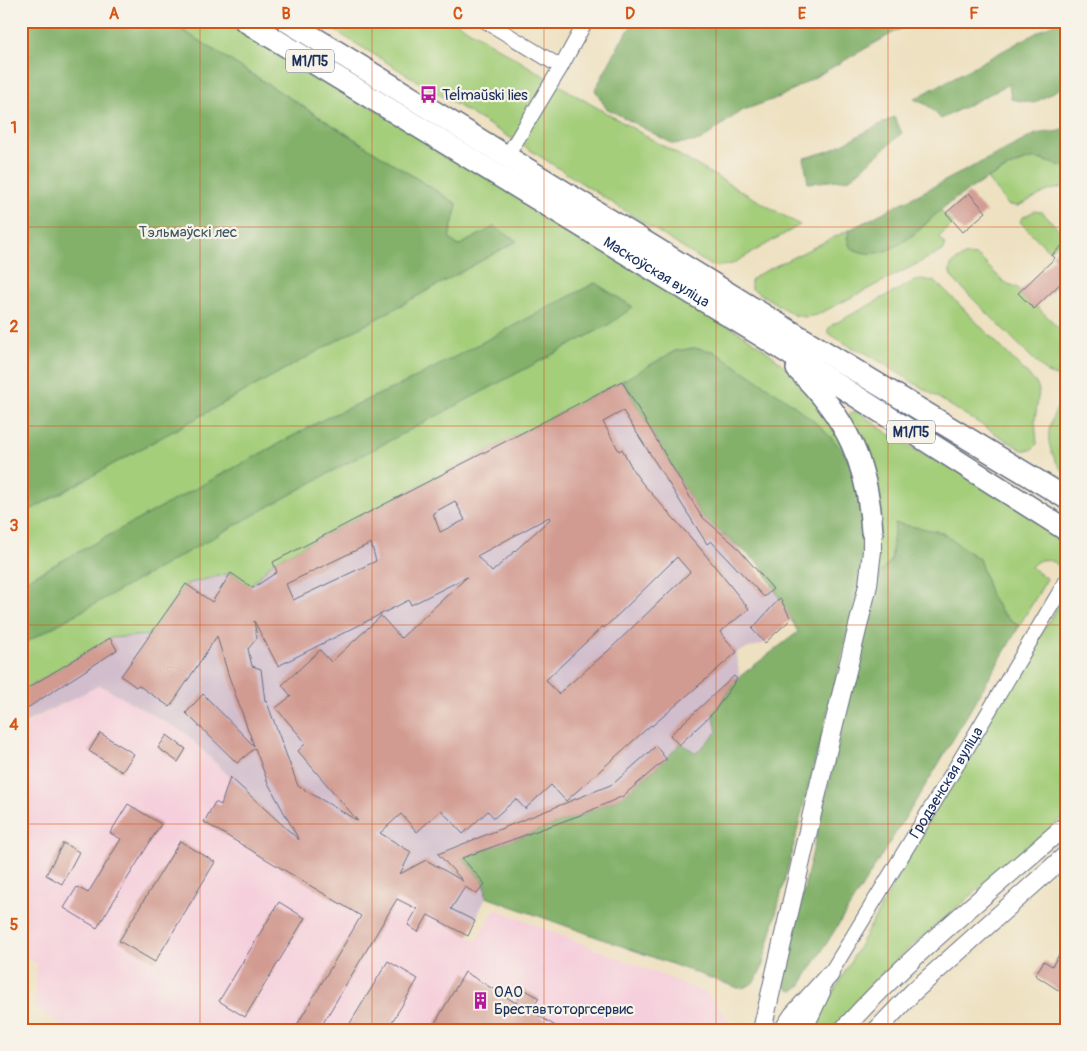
<svg xmlns="http://www.w3.org/2000/svg" width="1087" height="1051" viewBox="0 0 1087 1051" font-family="Pangolin,sans-serif">
<style>
.built{fill:#f5cfdc}
.industrial{fill:#d1bdcc}
.green{fill:#a4ce7a;stroke:#607e6c}
.forest{fill:#83b16a;stroke:#4f7064}
.building{fill:#d29b92;fill-rule:evenodd}
.lines{fill:none;stroke-linecap:round;stroke-linejoin:round}
.minor-casing{stroke:#656d81;stroke-width:16}
.major-casing{stroke:#656d81;stroke-width:20}
.highway-casing{stroke:#656d81;stroke-width:24}
.minor{stroke:#fff;stroke-width:14}
.major{stroke:#fff;stroke-width:18}
.highway{stroke:#fff;stroke-width:21}
.grid{fill:none;stroke:#d45514;stroke-width:1;stroke-opacity:0.55}
.labels{text-anchor:middle;stroke-width:4.5;stroke-linejoin:round;paint-order:stroke}
.shield{fill:#f7f3e8;stroke:#5d6a87;stroke-width:1}
.shield-label{font-size:14px;font-weight:bold;fill:#1b2f5e}
.poi-label{font-size:15px;fill:#1b2f5e;stroke:#f7f3e8;text-anchor:start}
.park-label{font-size:15px;fill:#3d5765;stroke:#f7f3e8}
.street-label{font-size:15px;fill:#1b2f5e;stroke:#f7f3e8}
.neatline{fill:none;stroke:#d45514;stroke-width:2}
.grid-label{font-size:16px;text-anchor:middle;font-weight:bold;fill:#d45514}
</style>
<rect width="100%" height="100%" fill="#f7f3e8"/>
<filter id="ink" filterUnits="userSpaceOnUse"><feTurbulence type="fractalNoise" baseFrequency=".02" numOctaves="2"/><feDisplacementMap in="SourceGraphic" scale="10" xChannelSelector="R" yChannelSelector="G"/><feConvolveMatrix kernelMatrix="1 2 1 2 8 2 1 2 1" color-interpolation-filters="sRGB"/></filter>
<filter id="wash" filterUnits="userSpaceOnUse"><feTurbulence type="fractalNoise" baseFrequency=".0096" numOctaves="4" result="noise"/><feDisplacementMap in="SourceGraphic" scale="20" xChannelSelector="R" yChannelSelector="G"/><feGaussianBlur stdDeviation="1.12" result="paint"/><feColorMatrix in="noise" values="0 0 0 0 0 0 0 0 0 0 0 0 0 0 0 0 0 1.4 0 .05"/><feComposite in="paint" operator="in"/></filter>
<g filter="url(#wash)">
<rect width="100%" height="100%" fill="#eee1c1"/>
<path class="built" d="M 100,685 L 185,733 L 230,777 L 224,797 L 401,901 L 476,941 L 495,909 L 704,992 L 711,997 L 729,1021 L 733,1030 L 70,1030 L 35,1007 L 37,964 L 21,953 L 21,727 Z"/>
<path class="industrial" d="M 622,381 L 701,516 L 735,545 L 779,596 L 791,619 L 765,643 L 737,652 L 739,677 L 713,713 L 717,732 L 695,753 L 681,743 L 666,759 L 623,796 L 485,884 L 486,897 L 468,936 L 401,901 L 223,796 L 230,777 L 185,733 L 100,685 L 21,725 L 21,692 L 110,638 L 150,635 L 186,584 L 231,573 L 250,586 L 273,562 Z"/>
<path class="green" d="M 168,21 L 231,21 L 752,340 C 787,364 813,395 835,431 C 842,441 846,455 851,466 L 835,443 L 814,422 L 721,356 L 693,348 L 675,351 L 622,381 L 273,562 L 250,586 L 231,573 L 186,584 L 150,635 L 110,638 L 21,692 L 21,645 L 336,469 L 608,325 L 633,307 L 595,283 L 407,382 L 328,417 L 21,583 L 21,515 L 517,241 L 494,227 L 458,246 L 449,238 L 457,204 Z
M 319,21 L 454,21 L 577,96 L 800,225 L 732,264 L 717,267 L 708,264 L 527,148 Z
M 1034,158 L 1066,167 L 1066,186 L 1048,191 L 1018,206 L 1008,205 L 987,179 L 1016,164 Z
M 940,210 L 953,224 L 939,237 L 945,245 L 944,250 L 817,315 L 805,317 L 794,315 L 751,288 L 751,280 L 757,275 L 851,229 L 848,233 L 855,250 C 889,261 919,232 940,210 Z
M 1034,211 L 1042,212 L 1065,236 L 1049,251 L 1020,222 L 1022,218 Z
M 967,255 L 976,256 L 980,258 L 1004,282 L 1018,288 L 1066,335 L 1066,370 L 1060,375 L 1056,376 L 1047,373 L 953,279 C 944,266 956,260 967,255 Z
M 921,279 L 933,281 L 944,289 L 1036,383 L 1039,390 L 1035,420 L 1037,444 L 1031,450 L 1022,450 L 866,353 L 851,347 L 828,333 L 828,329 L 832,325 L 916,280 Z
M 1066,394 L 1066,475 C 1041,446 1045,424 1066,394 Z
M 852,412 L 859,412 L 886,432 L 928,457 L 968,476 L 1066,539 L 1066,570 C 1053,562 1043,553 1031,567 L 1047,579 L 1019,626 L 1004,614 L 991,597 L 979,559 L 941,532 L 895,524 L 891,560 L 877,577 L 848,416 Z
M 1066,593 L 1066,815 L 908,949 L 876,980 L 831,1030 L 815,1030 L 814,1027 L 941,800 Z"/>
<path class="forest" d="M 21,21 L 168,21 L 457,204 L 449,238 L 458,246 L 494,227 L 517,241 L 21,515 Z
M 635,21 L 914,21 L 780,97 L 741,111 L 700,141 L 673,144 L 606,108 L 595,90 L 621,41 Z
M 1058,21 L 1066,21 L 1066,85 L 1034,103 L 1011,99 L 1009,84 L 941,119 L 927,105 L 914,99 Z
M 894,117 L 902,133 L 850,179 L 808,183 L 804,158 L 829,151 Z
M 1066,128 L 1066,167 C 1055,166 1044,158 1032,159 C 1014,160 957,196 942,209 C 918,229 885,269 850,247 L 847,237 L 851,229 L 1036,134 C 1047,131 1056,134 1066,128 Z
M 595,283 L 633,307 L 608,325 L 336,469 L 21,645 L 21,583 L 328,417 L 407,382 Z
M 694,348 L 713,351 L 721,356 C 759,382 831,423 851,465 C 853,471 854,478 856,484 C 865,520 863,549 860,586 L 762,968 C 757,980 751,988 738,988 L 486,897 L 485,884 L 462,858 L 583,814 L 623,796 L 666,759 L 681,743 L 696,753 L 717,732 L 713,713 L 739,677 L 798,632 L 761,565 L 701,516 L 622,381 L 675,351 Z
M 895,523 L 941,532 L 979,559 L 992,598 L 1003,614 L 1019,627 L 935,770 L 800,986 L 793,991 C 786,990 783,986 783,979 L 877,576 L 891,561 Z"/>
<g id="blocks">
<path class="building" d="M 969,193 L 986,212 L 963,232 L 946,213 Z
M 1066,242 L 1066,278 L 1034,309 L 1018,293 L 1055,258 L 1052,255 Z
M 622,381 L 701,516 L 735,545 L 773,589 L 764,597 L 711,541 L 707,544 L 623,411 L 603,422 L 619,451 L 622,449 L 634,472 L 643,484 L 700,548 L 749,609 L 720,632 L 737,652 L 652,726 L 651,725 L 566,801 L 551,785 L 525,809 L 516,799 L 494,818 L 488,811 L 463,834 L 441,810 L 417,832 L 401,814 L 380,833 L 411,852 L 400,874 L 426,860 L 463,881 L 438,854 L 613,784 L 656,746 L 666,759 L 623,796 L 583,814 L 462,858 L 485,884 L 477,894 L 465,887 L 451,909 L 475,921 L 468,936 L 428,915 L 418,932 L 408,925 L 417,909 L 397,899 L 319,1030 L 294,1030 L 361,916 L 204,822 L 215,802 L 221,805 L 230,777 L 299,840 L 268,783 L 255,748 L 237,763 L 186,713 L 203,694 L 254,746 L 228,674 L 217,636 L 170,707 L 138,685 L 136,687 L 121,676 L 186,584 L 212,602 L 231,573 L 253,588 L 277,572 L 273,562 ZM 455,501 L 465,520 L 440,532 L 433,513 ZM 549,517 L 550,519 L 492,572 L 477,556 ZM 371,543 L 376,561 L 293,600 L 286,584 ZM 677,557 L 690,572 L 608,651 L 558,694 L 546,680 L 603,626 L 604,628 L 620,613 ZM 467,577 L 401,638 L 381,616 L 331,662 L 320,650 L 282,685 L 291,696 L 276,708 L 306,743 L 298,751 L 358,821 L 298,786 L 266,700 L 265,701 L 261,669 L 252,666 L 248,649 L 257,638 L 254,621 L 278,666 L 409,600 L 411,605 Z
M 780,598 L 791,619 L 765,643 L 752,629 Z
M 110,638 L 117,650 L 21,712 L 21,692 Z
M 734,676 L 737,679 L 713,713 L 679,745 L 670,735 Z
M 100,733 L 134,754 L 122,772 L 89,751 Z
M 167,735 L 186,749 L 178,762 L 158,748 Z
M 128,804 L 161,824 L 97,928 L 64,908 L 77,887 L 88,893 L 121,839 L 110,833 Z
M 180,841 L 215,862 L 155,962 L 119,941 Z
M 63,843 L 79,852 L 62,884 L 46,875 Z
M 279,902 L 305,918 L 245,1017 L 219,1001 Z
M 1066,944 L 1066,995 L 1035,975 L 1044,961 L 1052,966 Z
M 388,961 L 418,979 L 387,1030 L 346,1030 Z
M 465,972 L 516,1003 L 524,989 L 539,998 L 531,1011 L 562,1030 L 431,1030 Z"/>
</g>
</g>
<g filter="url(#ink)">
<use href="#blocks" fill-opacity="0" stroke="#656d81" stroke-width="1"/>
<g class="lines">
<defs>
<g id="minor">
<path d="M 485,21 L 561,67"/>
<path d="M 507,156 L 561,67 L 586,21"/>
<path id="s1" d="M 830,974 L 960,760 L 1066,581"/>
</g>
<path id="major" d="M 762,1030 L 811,818 L 868,585 L 872,551 L 872,532
M 783,1030 L 793,1015 L 830,974
M 803,1030 L 821,992
M 843,1030 C 910,954 990,892 1066,825
M 877,1030 L 913,992 L 1066,855"/>
<g id="highway">
<path id="s2" d="M 245,21 L 760,335 L 1066,530"/>
<path d="M 287,21 L 772,320 L 1066,498"/>
<path d="M 797,369 C 846,417 868,463 872,532"/>
</g>
</defs>
<use href="#minor" class="minor-casing"/>
<use href="#major" class="major-casing"/>
<use href="#highway" class="highway-casing"/>
<use href="#minor" class="minor"/>
<use href="#major" class="major"/>
<use href="#highway" class="highway"/>
</g>
</g>
<path class="grid" d="M 200,21 L 200,1030M 372,21 L 372,1030M 544,21 L 544,1030M 716,21 L 716,1030M 888,21 L 888,1030M 21,227 L 1066,227M 21,426 L 1066,426M 21,625 L 1066,625M 21,824 L 1066,824"/>
<defs>
<symbol id="bus-bare" viewBox="-9 -9 18 18"><path d="M-5-6H5V4H4V6H2V4H-2V6H-4V4H-5ZM-3.5-4V0h7V-4ZM-3.5 1.2v1.5H-2V1.2ZM2 1.2v1.5H3.5V1.2Z" fill="#b5179e" stroke="#f7f3e8" stroke-width="2.5" paint-order="stroke"/></symbol>
<symbol id="building-bare" viewBox="-9 -9 18 18"><path d="M-4-6H4V6H1V3H-1V6H-4ZM-2.5-4.3h1.7v1.8h-1.7ZM.8-4.3h1.7v1.8H.8ZM-2.5-1h1.7V.8h-1.7ZM.8-1h1.7V.8H.8Z" fill="#b5179e" stroke="#f7f3e8" stroke-width="2.5" paint-order="stroke"/></symbol>
</defs>
<g fill-rule="evenodd">
<use href="#bus-bare" x="416" y="82" width="25" height="25"/>
<use href="#building-bare" x="468" y="988" width="25" height="25"/>
</g>
<g class="labels">
<g class="shield">
<rect x="286" y="49.5" width="48" height="23" rx="4"/>
<rect x="887" y="420.5" width="48" height="23" rx="4"/>
</g>
<g class="shield-label">
<text x="310" y="66">М1/П5</text>
<text x="911" y="437">М1/П5</text>
</g>
<g class="poi-label">
<text x="442" y="100">Teĺmaŭski lies</text>
<text x="494" y="997">ОАО<tspan x="494" dy="17">Бреставтоторгсервис</tspan></text>
</g>
<g class="park-label">
<text x="188" y="237">Тэльмаўскі лес</text>
</g>
<g class="street-label">
<text dy="5" stroke="none"><textPath href="#s2" startOffset="482">Маскоўская вуліца</textPath></text>
<text dy="5" stroke="none"><textPath href="#s1" startOffset="224">Гродзенская вуліца</textPath></text>
</g>
</g>
<rect width="1087" height="1051" fill="none" stroke="#f7f3e8" stroke-width="55"/>
<rect x="28" y="28" width="1032" height="996" class="neatline"/>
<g class="grid-label">
<text x="114" y="19">A</text>
<text x="286" y="19">B</text>
<text x="458" y="19">C</text>
<text x="630" y="19">D</text>
<text x="802" y="19">E</text>
<text x="974" y="19">F</text>
<text x="14" y="133">1</text>
<text x="14" y="332">2</text>
<text x="14" y="531">3</text>
<text x="14" y="730">4</text>
<text x="14" y="930">5</text>
</g>
</svg>
